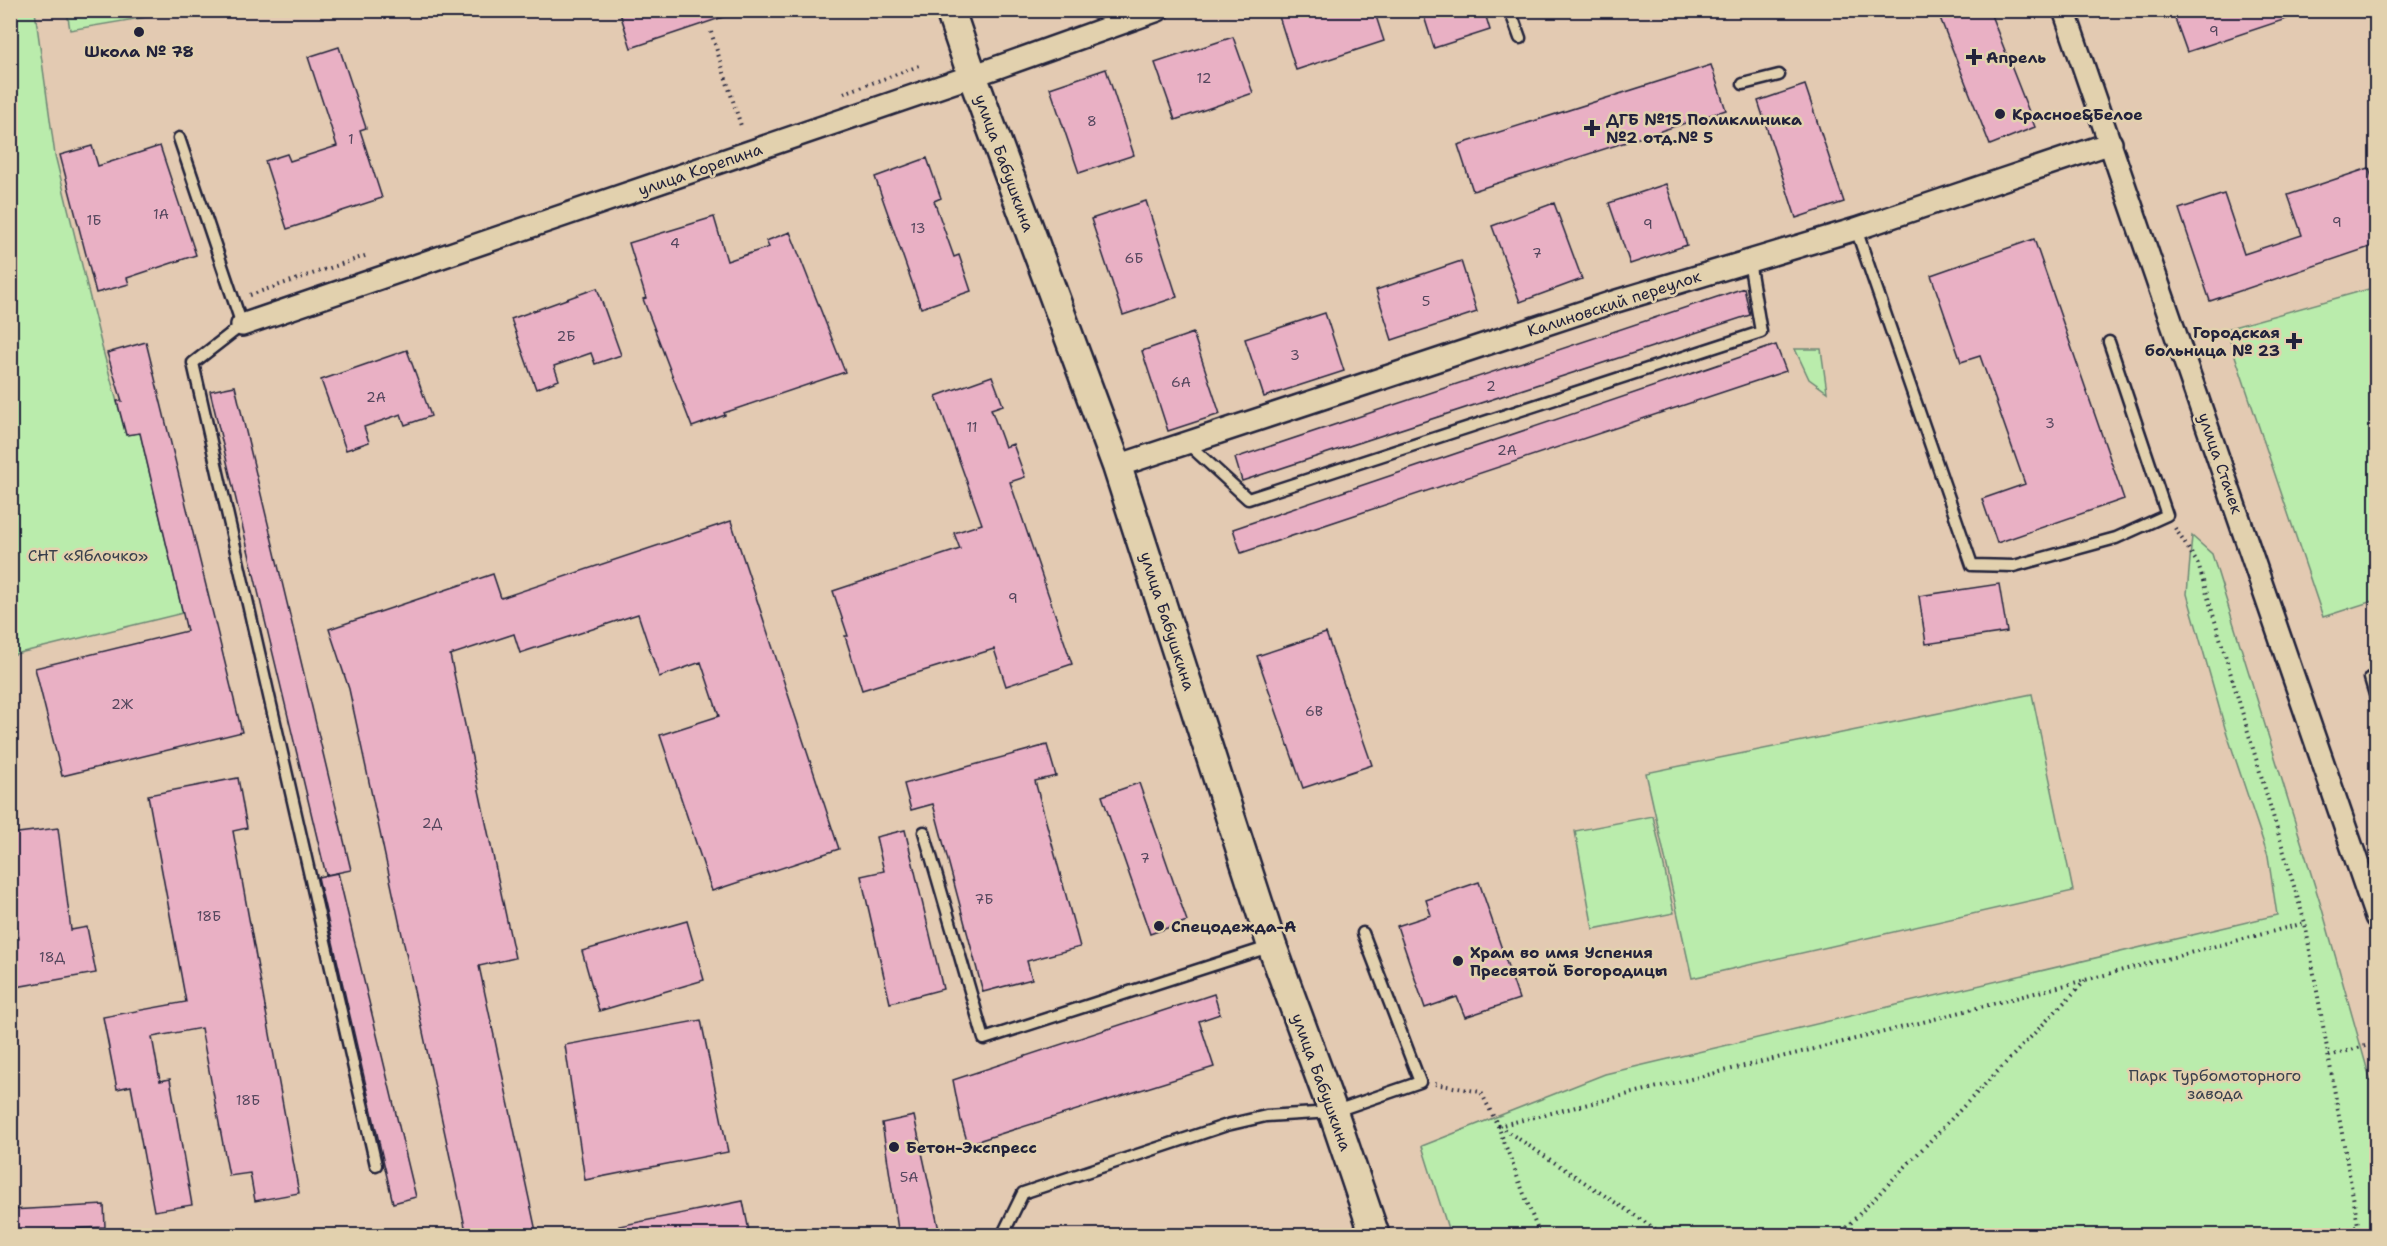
<svg xmlns="http://www.w3.org/2000/svg" width="2387" height="1246" viewBox="0 0 2387 1246" font-family="'Shantell Sans',sans-serif">
<style>
.green{fill:#baecac;stroke:#6e8774;stroke-width:1.5}
.building{fill:#e9b0c4;stroke:#22223b;stroke-width:1.5}
.lines{fill:none;stroke-linecap:round;stroke-linejoin:round}
.lane-casing{stroke:#22223b;stroke-width:15}
.street-casing{stroke:#22223b;stroke-width:26}
.secondary-casing{stroke:#22223b;stroke-width:33}
.path{stroke:#22223b;stroke-width:4;stroke-dasharray:1.5 4.5;stroke-linecap:butt}
.lane{stroke:#e2d1ae;stroke-width:10}
.street{stroke:#e2d1ae;stroke-width:21}
.secondary{stroke:#e2d1ae;stroke-width:28}
.poi-dot{fill:#22223b;stroke:#e2d1ae;stroke-width:2}
.labels{text-anchor:middle;stroke-width:5;stroke-linejoin:round;paint-order:stroke}
.number-label{font-size:14px;fill:#54465d}
.poi-label{font-size:16px;font-weight:bold;fill:#22223b;stroke:#e2d1ae;text-anchor:start}
.street-label{font-size:16px;fill:#22223b;stroke:#e2d1ae}
.park-label{font-size:16px;fill:#39404c;stroke:#e2d1ae}
</style>
<rect width="100%" height="100%" fill="#e3cab2"/>
<filter id="ink" filterUnits="userSpaceOnUse"><feTurbulence type="fractalNoise" baseFrequency=".0167" numOctaves="2"/><feDisplacementMap in="SourceGraphic" scale="12" xChannelSelector="R" yChannelSelector="G"/><feConvolveMatrix kernelMatrix="1 2 1 2 8 2 1 2 1" color-interpolation-filters="sRGB"/></filter>
<g filter="url(#ink)">
<path class="green" d="M 164,10 L 165,14 L 70,30 L 67,11 Z
M 10,11 L 35,11 L 55,155 L 102,347 L 126,435 L 140,433 L 183,613 L 11,655 Z
M 2376,287 L 2376,600 L 2323,617 L 2226,329 Z
M 1795,349 L 1821,349 L 1827,392 L 1809,379 Z
M 2192,536 L 2212,554 L 2322,909 L 2376,1100 L 2376,1235 L 1450,1235 L 1422,1146 L 1605,1074 L 2277,915 L 2268,856 L 2225,728 L 2187,594 Z
M 2032,694 L 2073,891 L 1692,978 L 1646,773 Z
M 1653,816 L 1674,913 L 1593,929 L 1575,831 Z"/>
<path class="building" d="M 619,10 L 732,10 L 732,14 L 631,48 Z
M 1277,10 L 1374,10 L 1384,41 L 1296,70 Z
M 1422,10 L 1484,10 L 1490,30 L 1434,48 Z
M 1937,10 L 1989,10 L 2035,127 L 1990,145 Z
M 2172,10 L 2300,10 L 2301,14 L 2187,52 Z
M 1233,37 L 1253,93 L 1175,120 L 1155,63 Z
M 339,47 L 366,128 L 360,130 L 382,198 L 287,229 L 265,161 L 287,154 L 290,161 L 337,146 L 308,57 Z
M 1711,65 L 1726,110 L 1473,191 L 1458,145 Z
M 1106,69 L 1134,155 L 1079,173 L 1050,88 Z
M 1805,85 L 1844,202 L 1796,218 L 1758,101 Z
M 92,146 L 98,166 L 160,146 L 196,255 L 127,278 L 129,284 L 96,293 L 60,155 Z
M 927,158 L 941,198 L 934,201 L 954,257 L 959,255 L 971,291 L 921,308 L 875,177 Z
M 2369,168 L 2376,189 L 2376,245 L 2210,301 L 2179,209 L 2224,194 L 2244,254 L 2302,235 L 2288,195 Z
M 1666,184 L 1687,245 L 1630,264 L 1609,203 Z
M 1146,201 L 1177,297 L 1123,315 L 1091,219 Z
M 1554,203 L 1582,279 L 1520,302 L 1492,226 Z
M 714,217 L 727,261 L 769,247 L 766,241 L 790,232 L 845,372 L 724,413 L 725,415 L 692,427 L 643,299 L 646,298 L 629,243 Z
M 2034,239 L 2124,499 L 1997,543 L 1982,499 L 2025,484 L 1980,356 L 1961,362 L 1931,275 Z
M 1461,261 L 1477,312 L 1392,340 L 1376,290 Z
M 597,288 L 621,355 L 595,364 L 591,353 L 554,366 L 559,380 L 536,389 L 511,319 Z
M 1744,288 L 1750,315 L 1242,481 L 1235,458 Z
M 1325,313 L 1344,371 L 1264,397 L 1245,339 Z
M 1193,333 L 1220,414 L 1168,431 L 1142,351 Z
M 146,342 L 242,732 L 62,776 L 35,668 L 187,631 L 140,433 L 126,435 L 117,401 L 122,401 L 107,353 Z
M 1776,345 L 1786,371 L 1241,553 L 1233,529 Z
M 407,350 L 431,416 L 405,425 L 401,414 L 364,427 L 369,442 L 346,450 L 321,380 Z
M 992,376 L 1003,405 L 991,409 L 1005,447 L 1013,444 L 1025,477 L 1010,482 L 1072,664 L 1006,686 L 994,649 L 862,690 L 845,636 L 848,636 L 833,591 L 960,549 L 954,533 L 982,524 L 936,396 Z
M 235,386 L 351,870 L 326,875 L 210,391 Z
M 731,521 L 839,849 L 712,891 L 660,735 L 719,716 L 701,662 L 659,677 L 638,614 L 520,653 L 514,634 L 450,655 L 515,958 L 479,966 L 537,1236 L 467,1236 L 349,689 L 329,629 L 493,574 L 501,598 Z
M 1999,584 L 2007,632 L 1926,644 L 1919,596 Z
M 1326,633 L 1372,765 L 1303,788 L 1257,656 Z
M 1047,745 L 1056,776 L 1035,781 L 1080,947 L 1027,961 L 1032,979 L 983,992 L 933,804 L 911,810 L 904,784 Z
M 238,778 L 247,828 L 233,831 L 299,1193 L 255,1201 L 250,1173 L 229,1176 L 201,1028 L 152,1037 L 160,1081 L 170,1079 L 192,1205 L 154,1211 L 131,1086 L 117,1089 L 103,1017 L 186,1002 L 148,795 Z
M 1139,783 L 1187,921 L 1150,934 L 1102,796 Z
M 58,828 L 71,930 L 87,927 L 96,973 L 10,988 L 10,941 L 19,939 L 10,874 L 10,834 Z
M 905,830 L 943,989 L 890,1003 L 861,876 L 884,871 L 876,837 Z
M 338,873 L 416,1197 L 393,1203 L 318,877 Z
M 1479,882 L 1519,999 L 1465,1017 L 1457,997 L 1425,1008 L 1397,926 L 1431,915 L 1426,900 Z
M 687,921 L 704,980 L 599,1011 L 582,951 Z
M 1214,994 L 1220,1014 L 1199,1021 L 1214,1067 L 968,1144 L 961,1121 L 953,1080 Z
M 701,1020 L 728,1152 L 585,1180 L 565,1045 Z
M 914,1116 L 939,1230 L 918,1236 L 899,1236 L 882,1123 Z
M 743,1201 L 750,1236 L 620,1236 L 619,1226 Z
M 104,1205 L 105,1227 L 10,1232 L 10,1210 Z"/>
<g class="lines">
<defs>
<path id="lane" d="M 1510,10 L 1520,38
M 1743,84 L 1779,75
M 179,138 L 242,325 L 193,363 L 376,1165
M 1856,229 L 1972,565 L 2014,566 L 2116,538 L 2167,515 L 2109,342
M 1187,443 L 1248,499 L 1761,332 L 1749,261
M 2370,678 L 2376,698
M 924,832 L 984,1039 L 1272,946
M 1002,1236 L 1023,1193 L 1227,1125 L 1266,1116 L 1333,1112 L 1420,1082 L 1363,933"/>
<path id="street" d="M 2064,10 L 2376,917
M 242,325 L 1001,66 L 1158,10
M 1117,466 L 1610,303 L 1856,229 L 2111,143"/>
<path id="secondary" d="M 950,10 L 972,75 L 1117,466 L 1272,946 L 1333,1112 L 1375,1236"/>
</defs>
<use href="#lane" class="lane-casing"/>
<use href="#street" class="street-casing"/>
<use href="#secondary" class="secondary-casing"/>
<path class="path" d="M 711,32 L 742,129
M 844,93 L 922,65
M 250,295 L 368,255
M 2175,528 L 2198,564 L 2305,923 L 2360,1236
M 2329,1056 L 2376,1043
M 1435,1084 L 1481,1092 L 1498,1126 L 1540,1236
M 1498,1126 L 1888,1031 L 2305,923
M 1499,1126 L 1666,1236
M 1838,1236 L 2086,980
M 2326,1236 L 2359,1226"/>
<use href="#lane" class="lane"/>
<use href="#street" class="street"/>
<use href="#secondary" class="secondary"/>
</g>
</g>
<g class="poi-dot">
<circle cx="139" cy="32" r="6"/>
<path d="M1971 48h6v6h6v6h-6v6h-6v-6h-6v-6h6z"/>
<circle cx="2000" cy="114" r="6"/>
<path d="M1589 119h6v6h6v6h-6v6h-6v-6h-6v-6h6z"/>
<path d="M2291 332h6v6h6v6h-6v6h-6v-6h-6v-6h6z"/>
<circle cx="1159" cy="926" r="6"/>
<circle cx="1458" cy="961" r="6"/>
<circle cx="894" cy="1147" r="6"/>
</g>
<g class="labels">
<g class="number-label">
<text x="2214" y="36">9</text>
<text x="1204" y="83">12</text>
<text x="1092" y="126">8</text>
<text x="351" y="144">1</text>
<text x="161" y="219">1А</text>
<text x="94" y="225">1Б</text>
<text x="2337" y="227">9</text>
<text x="1648" y="229">9</text>
<text x="918" y="233">13</text>
<text x="675" y="248">4</text>
<text x="1537" y="258">7</text>
<text x="1134" y="263">6Б</text>
<text x="1426" y="306">5</text>
<text x="566" y="341">2Б</text>
<text x="1295" y="360">3</text>
<text x="1181" y="387">6А</text>
<text x="1491" y="391">2</text>
<text x="376" y="402">2А</text>
<text x="2050" y="428">3</text>
<text x="972" y="432">11</text>
<text x="1507" y="455">2А</text>
<text x="1013" y="603">9</text>
<text x="122" y="709">2Ж</text>
<text x="1314" y="716">6В</text>
<text x="432" y="828">2Д</text>
<text x="1145" y="863">7</text>
<text x="984" y="904">7Б</text>
<text x="209" y="921">18Б</text>
<text x="52" y="962">18Д</text>
<text x="248" y="1105">18Б</text>
<text x="909" y="1182">5А</text>
</g>
<g class="poi-label">
<text x="139" y="57" text-anchor="middle">Школа № 78</text>
<text x="1986" y="63">Апрель</text>
<text x="2012" y="120">Красное&amp;Белое</text>
<text x="1606" y="125">ДГБ №15 Поликлиника<tspan x="1606" dy="18">№2 отд.№ 5</tspan></text>
<text x="2280" y="338" text-anchor="end">Городская<tspan x="2280" dy="18">больница № 23</tspan></text>
<text x="1171" y="932">Спецодежда-А</text>
<text x="1470" y="958">Храм во имя Успения<tspan x="1470" dy="18">Пресвятой Богородицы</tspan></text>
<text x="906" y="1153">Бетон-Экспресс</text>
</g>
<g class="street-label">
<text transform="translate(1005 163) rotate(70)" y="6">улица Бабушкина</text>
<text transform="translate(700 169) rotate(-19)" y="6">улица Корепина</text>
<text transform="translate(1614 303) rotate(-18)" y="6">Калиновский переулок</text>
<text transform="translate(2221 463) rotate(71)" y="6">улица Стачек</text>
<text transform="translate(1168 621) rotate(72)" y="6">улица Бабушкина</text>
<text transform="translate(1322 1082) rotate(70)" y="6">улица Бабушкина</text>
</g>
<g class="park-label">
<text x="88" y="561">СНТ «Яблочко»</text>
<text x="2215" y="1081">Парк Турбомоторного<tspan x="2215" dy="18">завода</tspan></text>
</g>
</g>
<rect width="2387" height="1246" fill="none" stroke="#e2d1ae" stroke-width="36"/>
<rect x="18" y="18" width="2351" height="1210" fill="none" stroke="#22223b" stroke-width="2" filter="url(#ink)"/>
</svg>
